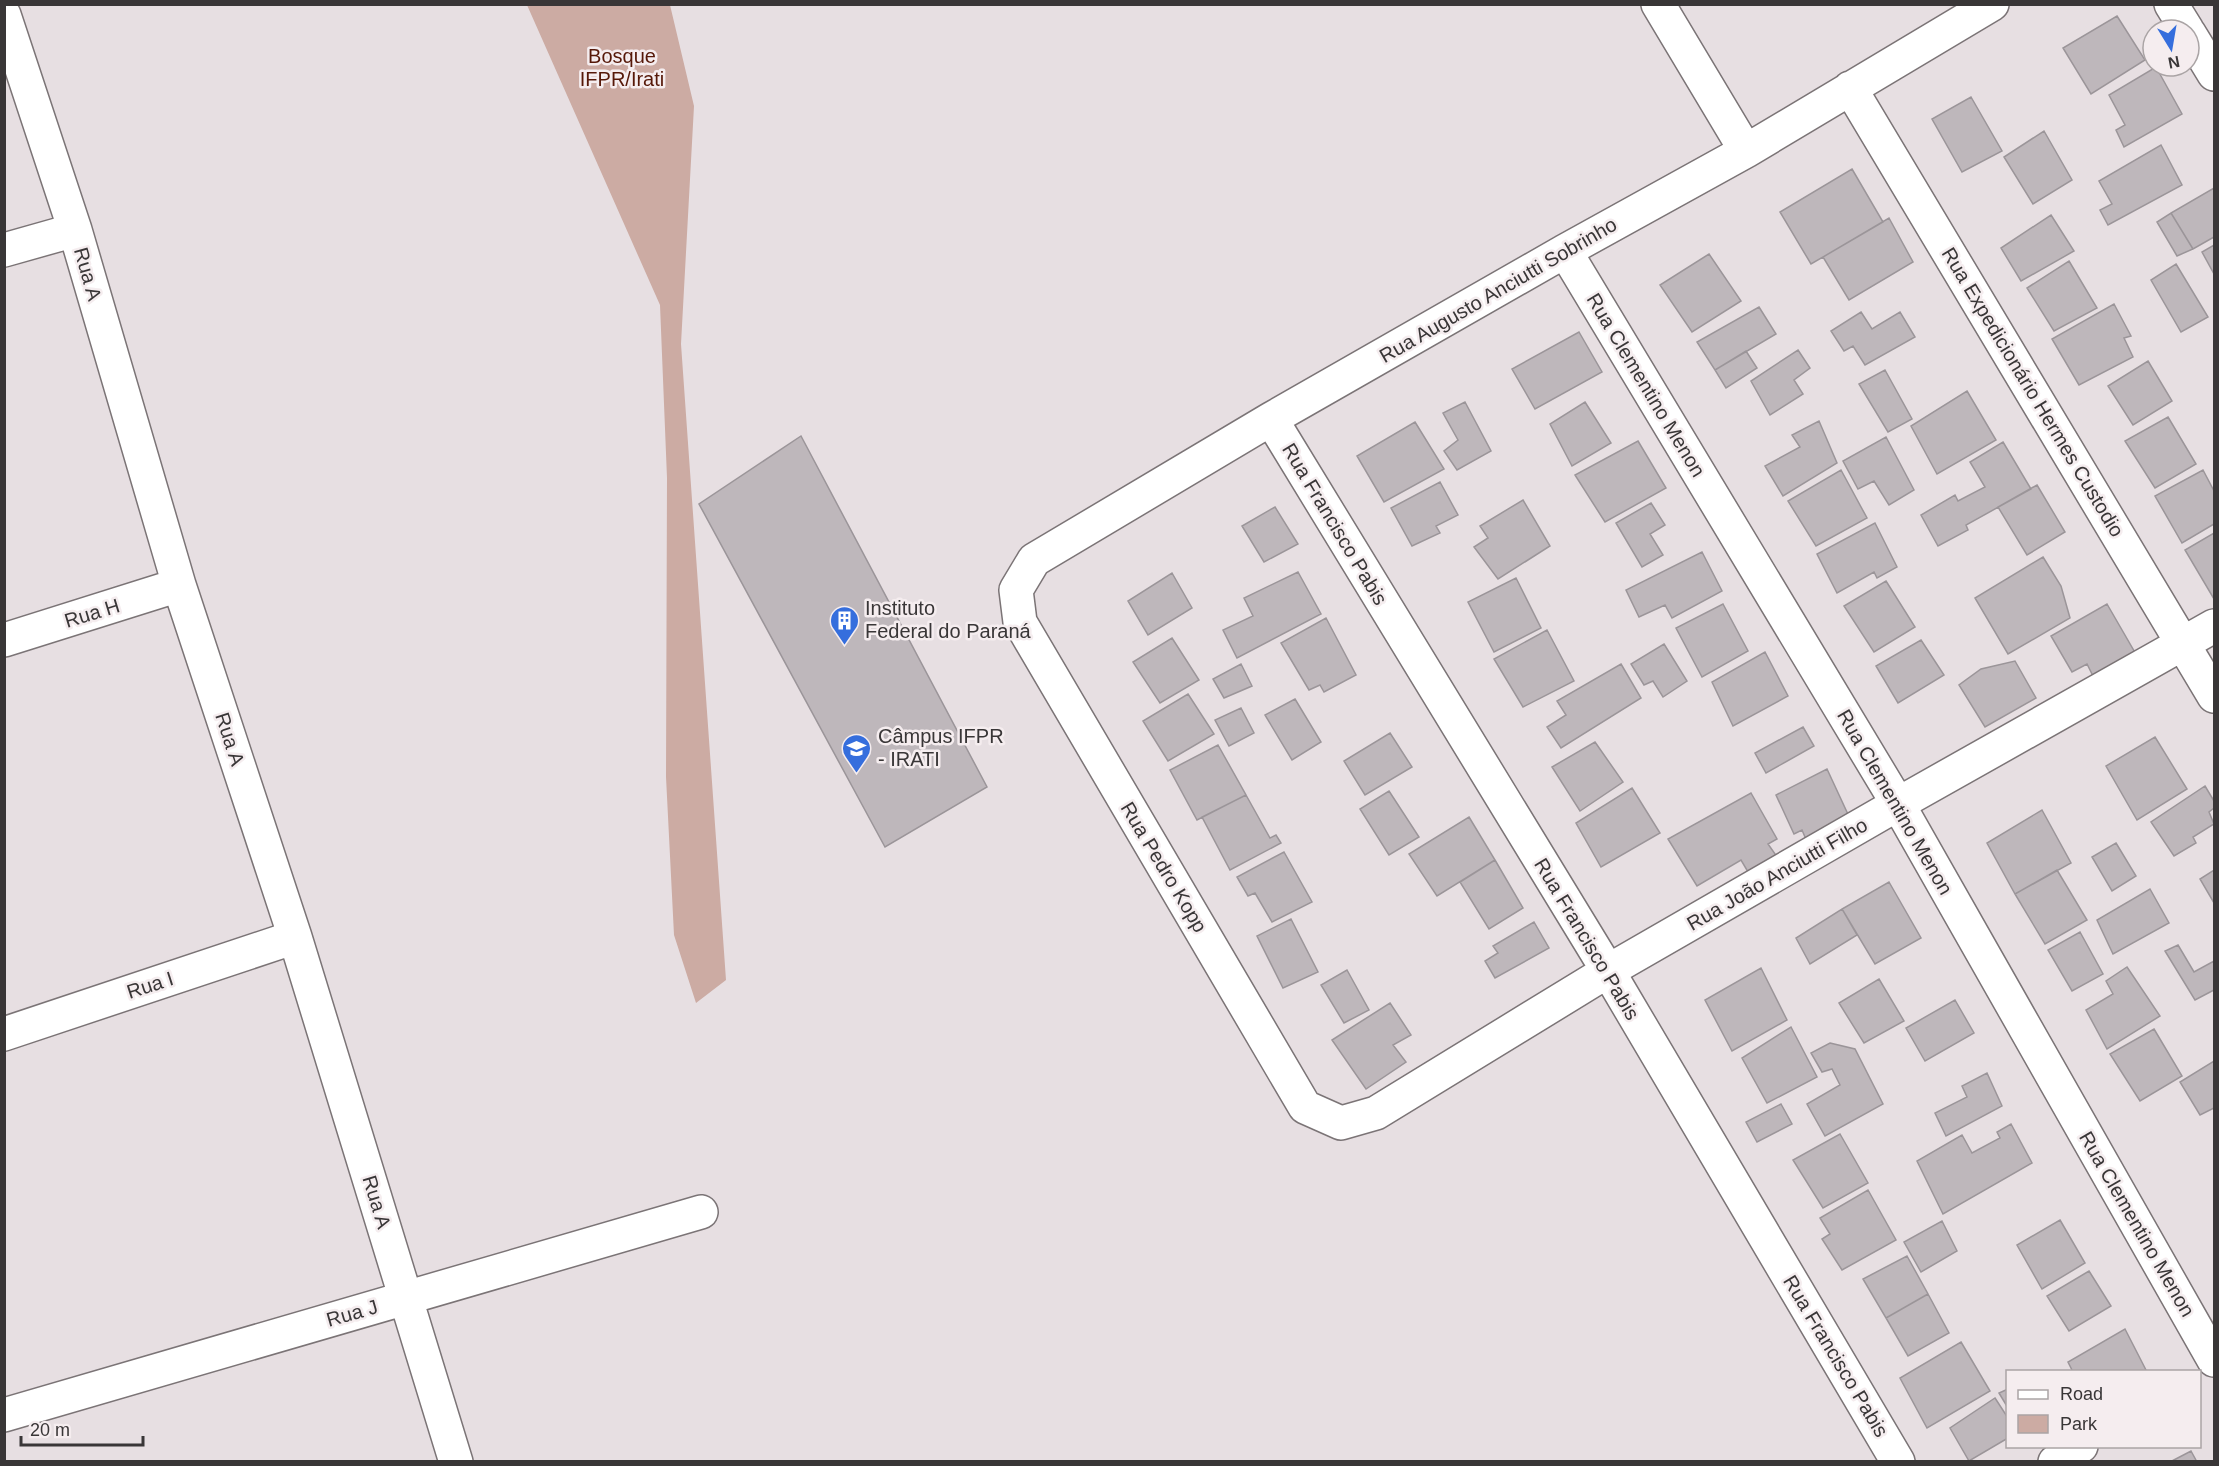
<svg xmlns="http://www.w3.org/2000/svg" width="2219" height="1466" viewBox="0 0 2219 1466" font-family="Arial,sans-serif">
<style>
.green{fill:#ccaba3}
.building{fill:#beb7bb;stroke:#9b9599;stroke-width:1.5}
.lines{fill:none;stroke-linecap:round;stroke-linejoin:round}
.minor-casing{stroke:#7b7476;stroke-width:36}
.minor{stroke:#fff;stroke-width:33}
.labels{text-anchor:middle;stroke-width:5;stroke-linejoin:round;paint-order:stroke}
.park-label{font-size:20px;fill:#561808;stroke:#f5edef}
.street-label{font-size:20px;fill:#393637;stroke:#f5edef}
.poi-label{font-size:20px;fill:#393637;stroke:#f5edef;text-anchor:start}
</style>
<rect width="100%" height="100%" fill="#e7dfe2"/>
<path class="green" d="M 527,5 L 670,5 L 694,106 L 681,344 L 726,980 L 696,1003 L 674,935 L 666,777 L 667,478 L 660,305 Z"/>
<path class="building" d="M 2117,16 L 2145,60 L 2091,94 L 2063,48 Z
M 2156,67 L 2182,114 L 2124,147 L 2116,130 L 2125,125 L 2109,95 Z
M 1971,97 L 2002,151 L 1962,172 L 1932,119 Z
M 2044,131 L 2072,180 L 2033,204 L 2004,157 Z
M 2161,145 L 2182,185 L 2108,225 L 2100,210 L 2112,204 L 2099,181 Z
M 1852,169 L 1883,222 L 1811,264 L 1780,212 Z
M 2214,188 L 2214,237 L 2193,249 L 2171,213 Z
M 2171,213 L 2193,249 L 2177,256 L 2157,222 Z
M 2051,215 L 2074,251 L 2021,281 L 2001,248 Z
M 1889,218 L 1913,262 L 1849,300 L 1823,257 Z
M 2214,245 L 2214,274 L 2202,252 Z
M 1709,254 L 1741,301 L 1692,332 L 1660,285 Z
M 2069,261 L 2097,308 L 2054,331 L 2027,288 Z
M 2176,264 L 2208,317 L 2181,332 L 2151,280 Z
M 2114,304 L 2131,336 L 2124,338 L 2133,357 L 2079,385 L 2052,339 Z
M 1759,307 L 1776,334 L 1715,370 L 1697,342 Z
M 1861,312 L 1872,329 L 1900,312 L 1915,337 L 1865,365 L 1853,346 L 1844,351 L 1831,331 Z
M 1579,332 L 1602,372 L 1535,409 L 1512,369 Z
M 1798,350 L 1810,368 L 1794,380 L 1803,394 L 1770,415 L 1751,381 Z
M 1746,351 L 1757,368 L 1726,388 L 1715,370 Z
M 2148,361 L 2172,401 L 2133,425 L 2108,386 Z
M 1885,370 L 1912,419 L 1888,432 L 1859,384 Z
M 1967,391 L 1996,440 L 1937,474 L 1911,426 Z
M 1465,402 L 1491,451 L 1457,470 L 1444,451 L 1458,440 L 1443,413 Z
M 1585,402 L 1611,443 L 1572,466 L 1550,424 Z
M 2168,417 L 2196,464 L 2155,488 L 2125,441 Z
M 1819,421 L 1837,463 L 1783,496 L 1765,466 L 1800,447 L 1792,435 Z
M 1415,422 L 1444,469 L 1384,502 L 1357,456 Z
M 801,436 L 987,787 L 885,847 L 699,504 Z
M 1886,437 L 1914,490 L 1889,505 L 1874,481 L 1858,489 L 1843,461 Z
M 1638,441 L 1666,488 L 1605,522 L 1575,475 Z
M 2003,442 L 2031,489 L 1966,525 L 1968,530 L 1938,546 L 1921,515 L 1955,495 L 1958,501 L 1985,487 L 1970,462 Z
M 1841,470 L 1867,518 L 1816,546 L 1788,501 Z
M 2203,470 L 2214,491 L 2214,524 L 2182,543 L 2155,496 Z
M 1440,482 L 1458,515 L 1436,526 L 1440,533 L 1412,546 L 1391,508 Z
M 2037,485 L 2065,532 L 2027,555 L 1998,507 Z
M 1523,500 L 1550,546 L 1498,579 L 1474,547 L 1488,538 L 1480,526 Z
M 1651,503 L 1665,525 L 1650,534 L 1663,555 L 1642,567 L 1616,523 Z
M 1275,507 L 1298,544 L 1264,562 L 1242,526 Z
M 1875,523 L 1897,567 L 1877,578 L 1874,572 L 1837,593 L 1817,554 Z
M 2214,533 L 2214,599 L 2185,550 Z
M 1702,552 L 1722,591 L 1672,618 L 1665,605 L 1639,617 L 1626,590 Z
M 2043,557 L 2061,586 L 2070,618 L 2008,654 L 1975,598 Z
M 1298,572 L 1321,614 L 1237,658 L 1223,630 L 1253,616 L 1244,598 Z
M 1172,573 L 1192,608 L 1148,635 L 1128,601 Z
M 1516,578 L 1541,628 L 1494,652 L 1468,602 Z
M 1886,581 L 1915,627 L 1874,652 L 1844,606 Z
M 1723,604 L 1748,651 L 1702,677 L 1676,628 Z
M 2107,604 L 2137,656 L 2095,680 L 2087,664 L 2072,672 L 2051,636 Z
M 1326,618 L 1356,675 L 1324,692 L 1320,685 L 1309,690 L 1281,643 Z
M 1547,630 L 1574,681 L 1523,707 L 1494,659 Z
M 1172,638 L 1199,680 L 1160,703 L 1133,662 Z
M 1921,640 L 1944,675 L 1898,703 L 1876,666 Z
M 1664,644 L 1687,681 L 1663,697 L 1653,681 L 1644,685 L 1631,664 Z
M 1765,652 L 1788,696 L 1733,726 L 1712,682 Z
M 2015,661 L 2036,698 L 1985,727 L 1959,685 L 1981,669 Z
M 1241,664 L 1252,686 L 1224,698 L 1213,679 Z
M 1621,664 L 1641,698 L 1561,748 L 1547,727 L 1566,715 L 1557,701 Z
M 1188,694 L 1214,734 L 1168,761 L 1143,721 Z
M 1295,699 L 1321,742 L 1292,760 L 1265,715 Z
M 1241,708 L 1254,733 L 1229,746 L 1215,720 Z
M 1803,727 L 1814,746 L 1766,773 L 1755,753 Z
M 1390,733 L 1412,767 L 1365,795 L 1344,761 Z
M 2155,737 L 2187,789 L 2137,820 L 2106,766 Z
M 1595,742 L 1623,782 L 1580,811 L 1552,767 Z
M 1218,745 L 1246,795 L 1197,820 L 1170,770 Z
M 1827,769 L 1852,823 L 1808,844 L 1802,830 L 1794,834 L 1776,795 Z
M 2205,786 L 2214,801 L 2214,808 L 2209,812 L 2214,824 L 2193,837 L 2196,843 L 2174,856 L 2151,822 Z
M 1632,788 L 1660,833 L 1601,867 L 1576,823 Z
M 1389,791 L 1419,837 L 1389,855 L 1360,809 Z
M 1751,793 L 1777,839 L 1768,844 L 1780,861 L 1751,877 L 1741,860 L 1697,886 L 1668,839 Z
M 1246,795 L 1270,838 L 1276,835 L 1281,843 L 1230,870 L 1202,817 Z
M 2042,810 L 2071,863 L 2015,894 L 1987,843 Z
M 1469,817 L 1495,860 L 1437,896 L 1409,854 Z
M 2116,843 L 2136,876 L 2112,891 L 2092,857 Z
M 1284,852 L 1312,902 L 1272,922 L 1255,893 L 1248,896 L 1237,877 Z
M 1495,860 L 1523,908 L 1489,929 L 1460,882 Z
M 2057,870 L 2087,920 L 2045,944 L 2015,894 Z
M 2214,870 L 2214,903 L 2200,879 Z
M 1889,882 L 1921,938 L 1875,964 L 1842,909 Z
M 2150,889 L 2169,923 L 2113,954 L 2097,920 Z
M 1842,909 L 1857,935 L 1810,964 L 1796,938 Z
M 1291,919 L 1318,972 L 1283,988 L 1257,936 Z
M 1534,922 L 1549,948 L 1495,978 L 1485,961 L 1498,953 L 1493,946 Z
M 2080,932 L 2103,974 L 2072,991 L 2048,950 Z
M 2178,945 L 2194,972 L 2214,961 L 2214,990 L 2195,1000 L 2165,951 Z
M 2127,967 L 2160,1016 L 2107,1049 L 2086,1010 L 2113,994 L 2106,981 Z
M 1761,968 L 1787,1020 L 1732,1051 L 1705,1000 Z
M 1347,970 L 1369,1010 L 1344,1023 L 1321,985 Z
M 1879,979 L 1904,1021 L 1864,1043 L 1839,1003 Z
M 1955,1000 L 1974,1033 L 1925,1061 L 1906,1028 Z
M 1390,1003 L 1411,1035 L 1393,1045 L 1406,1062 L 1366,1089 L 1332,1040 Z
M 1791,1027 L 1817,1077 L 1767,1103 L 1742,1058 Z
M 2154,1029 L 2182,1076 L 2140,1101 L 2110,1054 Z
M 1830,1043 L 1855,1049 L 1883,1104 L 1825,1136 L 1807,1104 L 1840,1085 L 1832,1069 L 1822,1072 L 1811,1053 Z
M 2214,1061 L 2214,1108 L 2200,1115 L 2180,1082 Z
M 1987,1073 L 2002,1106 L 1946,1136 L 1935,1113 L 1967,1097 L 1962,1086 Z
M 1781,1104 L 1792,1124 L 1757,1142 L 1746,1122 Z
M 2011,1124 L 2032,1163 L 1943,1214 L 1917,1161 L 1962,1135 L 1972,1153 L 2000,1138 L 1997,1132 Z
M 1840,1134 L 1868,1183 L 1823,1208 L 1793,1160 Z
M 1868,1190 L 1896,1240 L 1842,1270 L 1822,1239 L 1830,1234 L 1820,1218 Z
M 2060,1220 L 2085,1263 L 2042,1289 L 2017,1245 Z
M 1942,1221 L 1957,1251 L 1921,1272 L 1904,1242 Z
M 1907,1256 L 1928,1294 L 1886,1318 L 1863,1279 Z
M 2089,1271 L 2111,1306 L 2069,1331 L 2047,1296 Z
M 1928,1294 L 1949,1333 L 1908,1356 L 1886,1318 Z
M 2125,1329 L 2147,1372 L 2073,1372 L 2068,1362 Z
M 1961,1342 L 1990,1391 L 1927,1428 L 1900,1378 Z
M 2008,1389 L 2008,1408 L 1999,1393 Z
M 1995,1398 L 2008,1418 L 2008,1438 L 1969,1461 L 1950,1428 Z
M 2191,1451 L 2197,1462 L 2170,1462 Z"/>
<g class="lines">
<defs>
<path id="minor" d="M 1658,4 L 1746,151
M 1992,4 L 1746,151 L 1565,251 L 1271,419 L 1034,560 L 1016,590 L 1020,622 L 1305,1107 L 1341,1123 L 1376,1113 L 1608,971 L 1898,804 L 2214,626
M 2171,4 L 2187,30
M 4,15 L 75,230 L 179,585 L 295,937 L 456,1462
M 2189,33 L 2214,74
M 1850,88 L 2214,696
M 4,250 L 75,230
M 1565,251 L 1898,804 L 2214,1360
M 1271,419 L 1608,971 L 1898,1462
M 4,640 L 179,585
M 4,1034 L 295,937
M 4,1415 L 701,1212
M 2055,1462 L 2081,1446"/>
</defs>
<use href="#minor" class="minor-casing"/>
<use href="#minor" class="minor"/>
</g>
<defs>
<symbol id="building-pin" viewBox="-11 -11 22 30"><path d="M0 17L-7.5 6A9.5 9.5 0 1 1 7.5 6Z" fill="#356edd" stroke="#f5edef"/><path d="M-4-6H4V6H1V3H-1V6H-4ZM-2.5-4.3h1.7v1.8h-1.7ZM.8-4.3h1.7v1.8H.8ZM-2.5-1h1.7V.8h-1.7ZM.8-1h1.7V.8H.8Z" fill="#fff"/></symbol>
<symbol id="school-pin" viewBox="-11 -11 22 30"><path d="M0 17L-7.5 6A9.5 9.5 0 1 1 7.5 6Z" fill="#356edd" stroke="#f5edef"/><path d="M0-5L7-2L0 1L-7-2ZM-4 1L0 2.5L4 1V4Q0 6-4 4Z" fill="#fff"/></symbol>
</defs>
<g fill-rule="evenodd">
<use href="#building-pin" x="828" y="604" width="33" height="45"/>
<use href="#school-pin" x="840" y="732" width="33" height="45"/>
</g>
<g class="labels">
<g class="park-label">
<text x="622" y="63">Bosque<tspan x="622" dy="23">IFPR/Irati</tspan></text>
</g>
<g class="street-label">
<text transform="translate(88 274) rotate(74)" y="7">Rua A</text>
<text transform="translate(1498 290) rotate(-30)" y="7">Rua Augusto Anciutti Sobrinho</text>
<text transform="translate(1646 385) rotate(59)" y="7">Rua Clementino Menon</text>
<text transform="translate(2033 392) rotate(59)" y="7">Rua Expedicionário Hermes Custodio</text>
<text transform="translate(1335 524) rotate(59)" y="7">Rua Francisco Pabis</text>
<text transform="translate(92 613) rotate(-17)" y="7">Rua H</text>
<text transform="translate(230 739) rotate(72)" y="7">Rua A</text>
<text transform="translate(1895 802) rotate(60)" y="7">Rua Clementino Menon</text>
<text transform="translate(1164 867) rotate(59)" y="7">Rua Pedro Kopp</text>
<text transform="translate(1777 874) rotate(-30)" y="7">Rua João Anciutti Filho</text>
<text transform="translate(1587 939) rotate(59)" y="7">Rua Francisco Pabis</text>
<text transform="translate(150 985) rotate(-18)" y="7">Rua I</text>
<text transform="translate(377 1202) rotate(73)" y="7">Rua A</text>
<text transform="translate(2137 1224) rotate(60)" y="7">Rua Clementino Menon</text>
<text transform="translate(352 1313) rotate(-16)" y="7">Rua J</text>
<text transform="translate(1836 1356) rotate(59)" y="7">Rua Francisco Pabis</text>
</g>
<g class="poi-label">
<text x="865" y="615">Instituto<tspan x="865" dy="23">Federal do Paraná</tspan></text>
<text x="878" y="743">Câmpus IFPR<tspan x="878" dy="23">- IRATI</tspan></text>
</g>
</g>
<rect width="2219" height="1466" fill="none" stroke="#393637" stroke-width="12"/>
<rect x="2006" y="1370" width="195" height="78" fill="#f5edef" stroke="#aaa4a5" stroke-width="1.5"/>
<rect x="2018" y="1390" width="30" height="9" fill="#ffffff" stroke="#aaa4a5" stroke-width="1.5"/>
<text x="2060" y="1400" font-size="18" fill="#393637">Road</text>
<rect x="2018" y="1415" width="30" height="18" fill="#ccaba3" stroke="#aaa4a5" stroke-width="1.5"/>
<text x="2060" y="1430" font-size="18" fill="#393637">Park</text>
<g transform="translate(2171 48) rotate(169)"><circle r="28" fill="#f5edef" stroke="#aaa4a5" stroke-width="1.5"/>
<path d="M0-4.5L10 22L0 15L-10 22Z" fill="#356edd"/>
<text y="-9" font-size="16" font-weight="bold" text-anchor="middle" fill="#393637">N</text>
</g>
<path d="M21 1436v9h122v-9" fill="none" stroke="#393637" stroke-width="3"/>
<text x="30" y="1436" font-size="18" fill="#393637" stroke="#f5edef" stroke-width="4.5" paint-order="stroke">20 m</text>
</svg>
